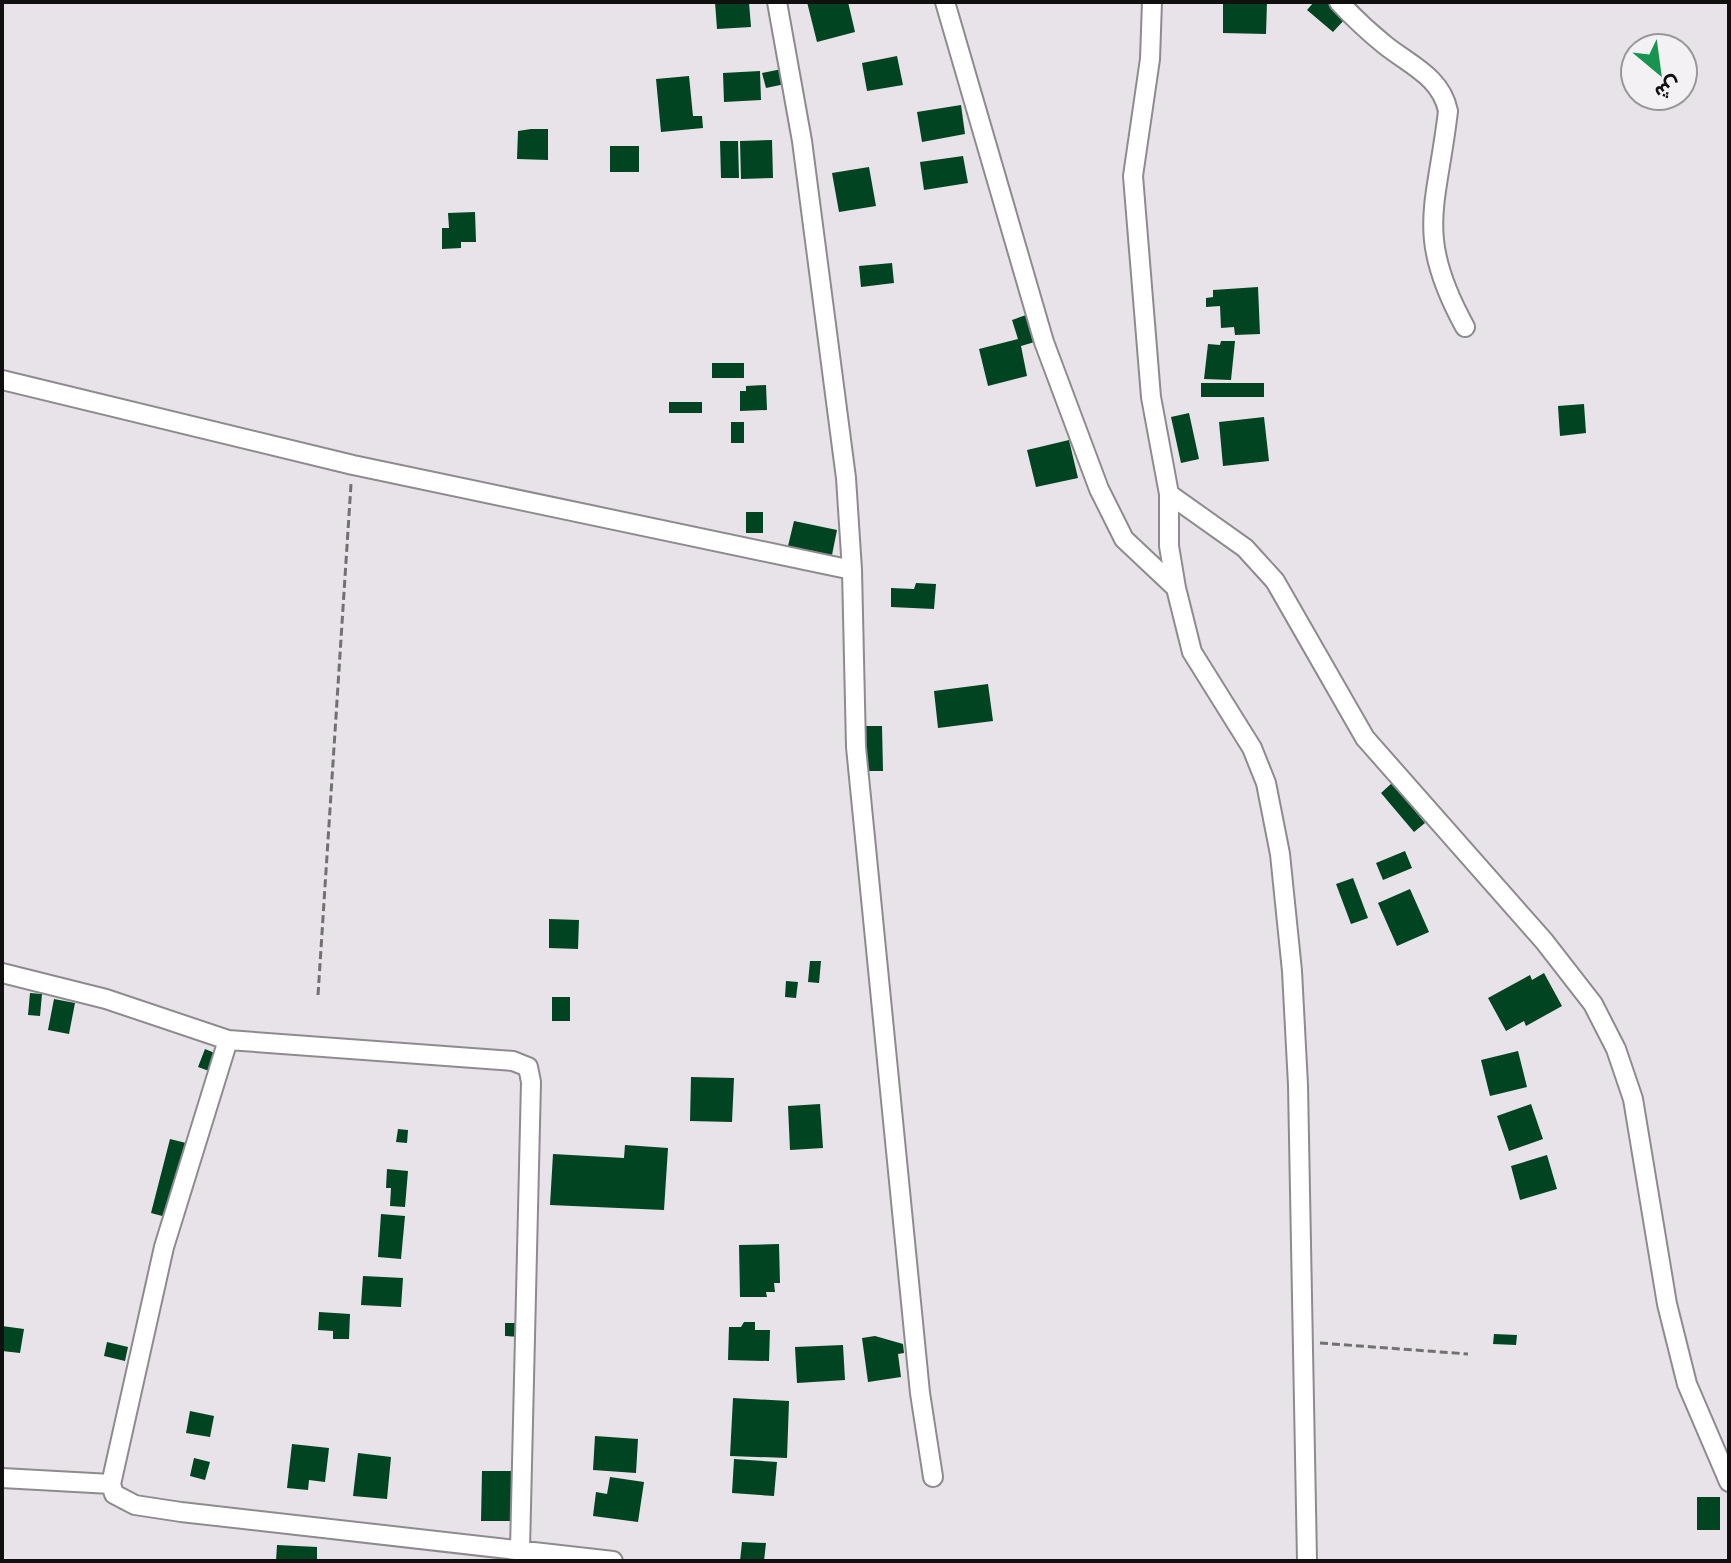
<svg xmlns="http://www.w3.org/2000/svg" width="1731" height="1563" viewBox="0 0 1731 1563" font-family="'PT Sans Narrow',Vazirmatn,sans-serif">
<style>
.building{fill:#014421}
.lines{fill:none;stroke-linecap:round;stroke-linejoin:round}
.minor-casing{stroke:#8e8b8f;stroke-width:22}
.path{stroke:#737073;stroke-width:3;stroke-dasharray:8 4;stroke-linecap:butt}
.minor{stroke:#fff;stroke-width:18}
</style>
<rect width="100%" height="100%" fill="#e7e3e8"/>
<path class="building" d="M 715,2 L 749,2 L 751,27 L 717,29 Z
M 807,2 L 848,2 L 855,32 L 817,42 Z
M 1223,2 L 1267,2 L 1266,34 L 1223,33 Z
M 1314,2 L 1327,2 L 1346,18 L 1333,32 L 1307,10 Z
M 897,56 L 903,85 L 867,91 L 862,63 Z
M 782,69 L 785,84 L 766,88 L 762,73 Z
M 760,71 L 761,100 L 724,102 L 723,73 Z
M 689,76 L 693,116 L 702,116 L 703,128 L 661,132 L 656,79 Z
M 961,105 L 965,134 L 922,142 L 917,112 Z
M 531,129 L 548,129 L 548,160 L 517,159 L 518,131 Z
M 772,140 L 773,178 L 741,179 L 740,141 Z
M 720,141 L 738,141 L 739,178 L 721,178 Z
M 610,146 L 639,146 L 639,172 L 610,172 Z
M 963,156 L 968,183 L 924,190 L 920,162 Z
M 869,167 L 876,206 L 839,212 L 832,173 Z
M 475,212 L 476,242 L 461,242 L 461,248 L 442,249 L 442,228 L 449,228 L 448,213 Z
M 892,263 L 894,283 L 861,287 L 859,266 Z
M 1258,287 L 1260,334 L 1235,335 L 1234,327 L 1221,328 L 1220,306 L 1206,307 L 1206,298 L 1213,297 L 1213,290 Z
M 1029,314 L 1038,341 L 1021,346 L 1027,376 L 988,386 L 979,349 L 1018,339 L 1012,320 Z
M 1221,341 L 1235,341 L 1231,380 L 1204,379 L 1208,344 L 1220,345 Z
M 712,363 L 744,363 L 744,378 L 712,378 Z
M 1201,383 L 1264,383 L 1264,397 L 1201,397 Z
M 766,385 L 767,410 L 740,411 L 740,391 L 746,391 L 746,386 Z
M 669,402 L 702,402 L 702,413 L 669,413 Z
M 1584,404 L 1586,433 L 1560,436 L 1558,406 Z
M 1189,413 L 1199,459 L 1181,463 L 1171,417 Z
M 1264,417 L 1269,461 L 1223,466 L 1219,422 Z
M 731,422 L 744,422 L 744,443 L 731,443 Z
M 1069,440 L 1078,478 L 1036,487 L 1027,450 Z
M 746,512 L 763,512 L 763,533 L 746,533 Z
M 794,521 L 837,530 L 832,555 L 788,546 Z
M 916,583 L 936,584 L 934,609 L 891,607 L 891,588 L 914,589 Z
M 988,684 L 993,721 L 938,728 L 934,691 Z
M 862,726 L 882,726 L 883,771 L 864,771 Z
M 1392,783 L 1425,823 L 1414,832 L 1381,793 Z
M 1405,851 L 1412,868 L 1383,880 L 1376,863 Z
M 1353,878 L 1368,918 L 1351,924 L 1336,884 Z
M 1410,889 L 1429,932 L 1397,946 L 1378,903 Z
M 549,919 L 579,920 L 578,949 L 549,948 Z
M 810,961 L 821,961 L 819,983 L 808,982 Z
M 1544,973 L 1562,1006 L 1526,1026 L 1524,1021 L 1506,1031 L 1488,998 L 1530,975 L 1532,980 Z
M 786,981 L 798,982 L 796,998 L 785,997 Z
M 30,993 L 42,994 L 40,1016 L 28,1015 Z
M 552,997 L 570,997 L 570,1021 L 552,1021 Z
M 54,999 L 75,1003 L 69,1034 L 48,1030 Z
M 205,1049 L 217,1054 L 209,1071 L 198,1067 Z
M 1518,1051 L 1527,1087 L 1490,1096 L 1481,1060 Z
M 691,1077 L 734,1078 L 732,1122 L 690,1121 Z
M 820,1104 L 823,1148 L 790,1150 L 788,1106 Z
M 1531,1104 L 1543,1139 L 1509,1151 L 1497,1116 Z
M 398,1129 L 408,1130 L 407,1143 L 396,1142 Z
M 170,1139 L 186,1143 L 166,1217 L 151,1213 Z
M 625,1145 L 668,1148 L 664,1210 L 550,1205 L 553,1154 L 624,1158 Z
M 1547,1155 L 1557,1189 L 1520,1200 L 1511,1166 Z
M 387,1169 L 408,1171 L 405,1207 L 390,1206 L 391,1188 L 386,1188 Z
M 381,1214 L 405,1216 L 401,1259 L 378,1257 Z
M 779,1244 L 780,1283 L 774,1283 L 775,1292 L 766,1292 L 767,1297 L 740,1297 L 739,1245 Z
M 363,1276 L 403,1278 L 401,1307 L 361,1305 Z
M 319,1312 L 350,1314 L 349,1339 L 333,1339 L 333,1331 L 318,1330 Z
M 744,1322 L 755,1322 L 755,1330 L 770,1330 L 769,1361 L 728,1360 L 729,1327 L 741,1327 Z
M 505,1323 L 522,1323 L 522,1337 L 505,1336 Z
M 2,1326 L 24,1329 L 20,1353 L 2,1351 Z
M 1494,1334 L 1517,1335 L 1516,1345 L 1493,1344 Z
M 875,1336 L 903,1344 L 904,1353 L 898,1354 L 901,1377 L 868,1382 L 862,1338 Z
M 107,1342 L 128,1347 L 125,1361 L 104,1356 Z
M 843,1345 L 845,1380 L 797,1383 L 795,1347 Z
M 733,1398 L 789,1401 L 787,1458 L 730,1456 Z
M 190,1411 L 214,1416 L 210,1437 L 186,1433 Z
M 595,1436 L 638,1439 L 636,1473 L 593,1470 Z
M 292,1444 L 329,1448 L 325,1482 L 309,1480 L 308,1490 L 287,1488 Z
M 358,1453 L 391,1457 L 387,1499 L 353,1496 Z
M 194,1458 L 210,1462 L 205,1480 L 190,1476 Z
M 734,1459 L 777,1462 L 774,1496 L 732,1493 Z
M 482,1471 L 512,1471 L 511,1521 L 481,1521 Z
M 610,1477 L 644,1482 L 638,1522 L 593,1516 L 596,1492 L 607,1494 Z
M 1697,1497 L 1720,1497 L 1720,1530 L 1697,1530 Z
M 742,1542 L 766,1543 L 764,1561 L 740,1561 Z
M 277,1545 L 317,1547 L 317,1561 L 276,1561 Z"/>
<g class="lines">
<defs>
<path id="minor" d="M 777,2 L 802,141 L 846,478 L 852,570 L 856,747 L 920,1393 L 933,1477
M 945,2 L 1044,342 L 1099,489 L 1124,539 L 1176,588 L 1169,546 L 1169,494 L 1151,397 L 1133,176 L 1150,59 L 1152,2
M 1339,2 C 1353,17 1369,32 1385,45 C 1410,65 1441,77 1448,111 C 1437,207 1414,234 1465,327
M 2,380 L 353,465 L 852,570
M 1169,494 L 1245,548 L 1275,581 L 1365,738 L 1544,941 L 1593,1004 L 1616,1049 L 1633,1099 L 1667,1304 L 1687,1384 L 1729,1482
M 1176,588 L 1192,652 L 1252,748 L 1266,783 L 1280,854 L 1292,971 L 1298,1085 L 1307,1561
M 2,973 L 106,999 L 228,1040 L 513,1061 L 528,1067 L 531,1082 L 520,1549
M 228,1040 L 164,1247 L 111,1484 L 114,1494 L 135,1505 L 181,1512 L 613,1561
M 2,1478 L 111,1484"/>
</defs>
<use href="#minor" class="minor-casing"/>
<path class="path" d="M 318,995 L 351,484
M 1320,1343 L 1468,1354"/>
<use href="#minor" class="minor"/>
</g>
<rect width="1731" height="1563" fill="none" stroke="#111011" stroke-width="8"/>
<g transform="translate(1659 72) rotate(151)"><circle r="38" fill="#f4f1f5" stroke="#99979a" stroke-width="2"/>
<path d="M0-6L14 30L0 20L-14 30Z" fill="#189451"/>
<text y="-12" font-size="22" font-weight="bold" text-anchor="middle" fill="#111011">ش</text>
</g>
</svg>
